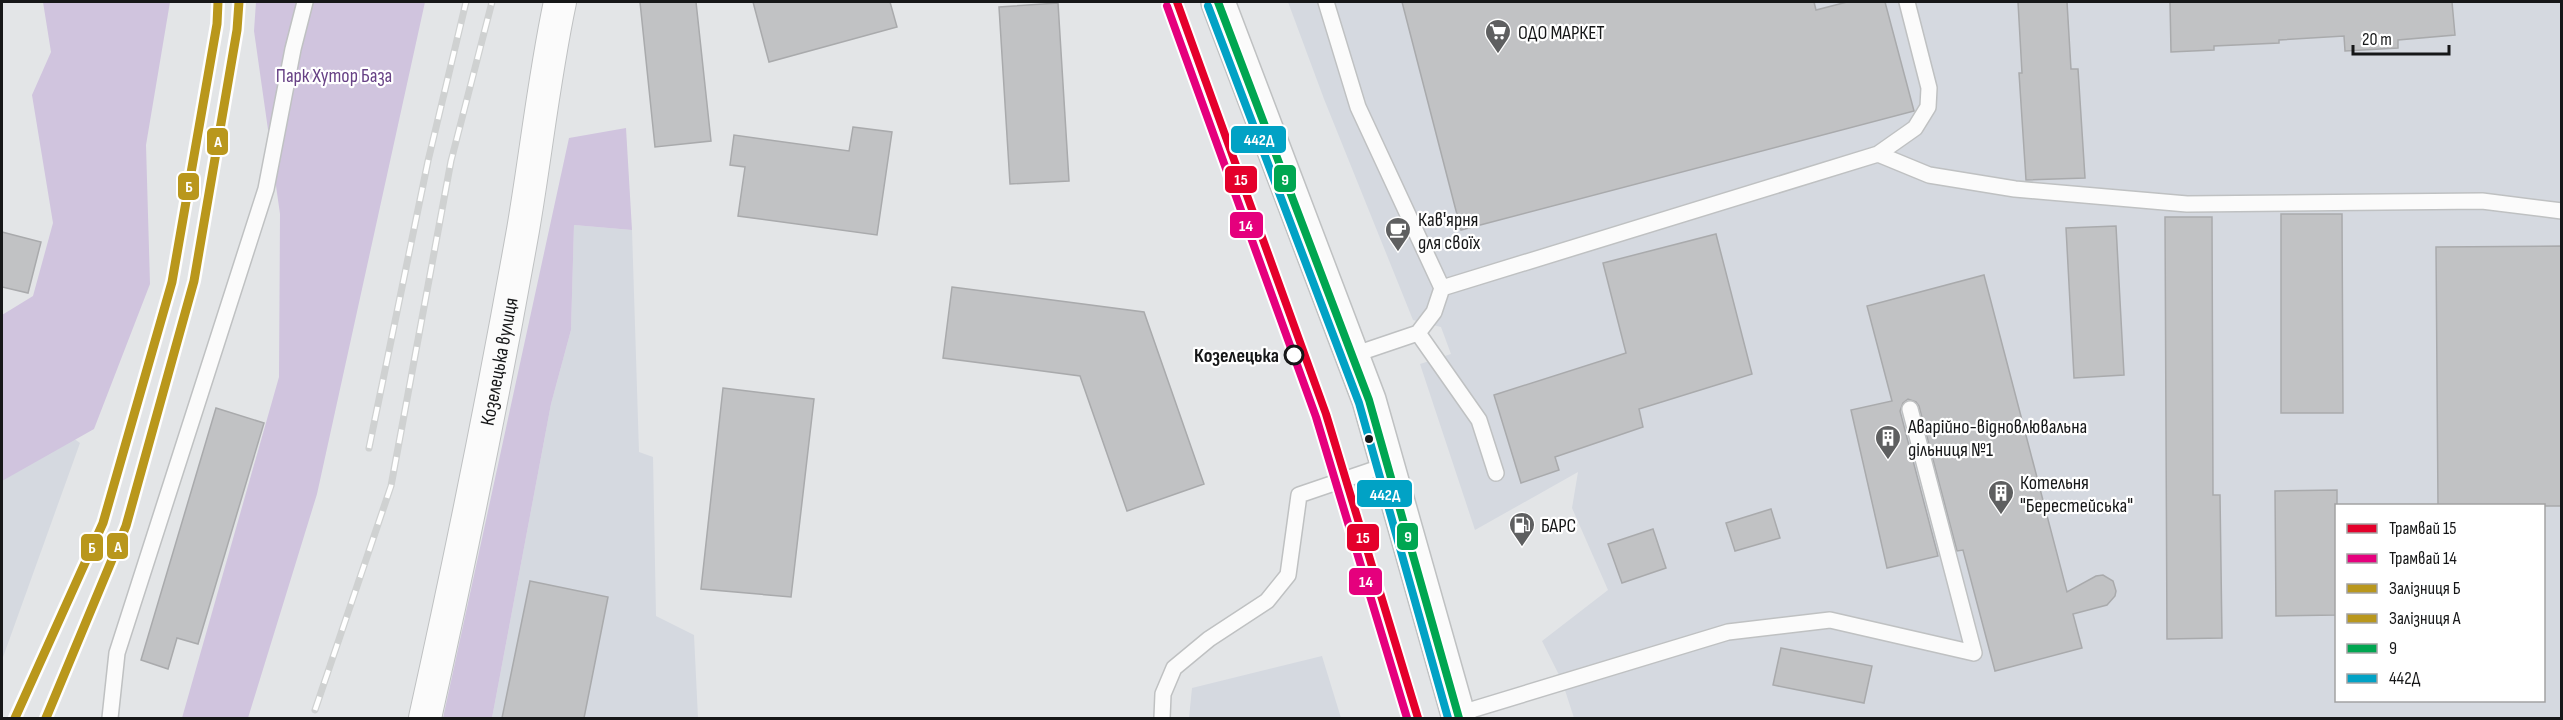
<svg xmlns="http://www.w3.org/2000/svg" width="2563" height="720" viewBox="0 0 2563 720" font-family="'Sofia Sans Condensed',sans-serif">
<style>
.built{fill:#d5d9e0;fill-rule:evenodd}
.green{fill:#d0c4de}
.building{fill:#c1c2c4;stroke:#a9aaac;stroke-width:1.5}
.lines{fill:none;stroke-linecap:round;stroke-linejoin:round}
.lane-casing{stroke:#bfc1c2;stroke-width:18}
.street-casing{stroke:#bfc1c2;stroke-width:34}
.secondary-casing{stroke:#bfc1c2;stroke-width:36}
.lane{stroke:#fbfbfb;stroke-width:15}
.street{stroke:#fbfbfb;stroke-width:32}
.secondary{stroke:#fbfbfb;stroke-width:33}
.rail-casing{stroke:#cfd1d1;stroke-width:7}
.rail{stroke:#fff;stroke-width:4.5;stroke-dasharray:14;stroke-linecap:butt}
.bus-1-casing{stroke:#fff;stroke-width:12}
.bus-2-casing{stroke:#fff;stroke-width:12}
.bus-1{stroke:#00a651;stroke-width:8}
.bus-2{stroke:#01a2c5;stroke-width:8}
.rail-1-casing{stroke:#fff;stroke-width:14}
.rail-2-casing{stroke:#fff;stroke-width:14}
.rail-1{stroke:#b9971c;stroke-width:9}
.rail-2{stroke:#b9971c;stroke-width:9}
.tram-1-casing{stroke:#fff;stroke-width:12}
.tram-2-casing{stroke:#fff;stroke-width:12}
.tram-1{stroke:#e4002b;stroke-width:8}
.tram-2{stroke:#e5007d;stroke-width:8}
.stop-dot{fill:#fff;stroke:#161718;stroke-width:3}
.bus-dot{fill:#161718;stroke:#fff;stroke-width:2}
.labels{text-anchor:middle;stroke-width:4.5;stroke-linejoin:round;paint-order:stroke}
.poi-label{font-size:20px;fill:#161718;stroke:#fff;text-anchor:start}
.park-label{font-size:20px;fill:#674185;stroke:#fff}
.stop-label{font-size:20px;font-weight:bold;fill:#161718;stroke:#fff;text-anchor:end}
.street-label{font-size:20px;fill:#161718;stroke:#fff}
.line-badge{stroke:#fff;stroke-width:2}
.badge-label{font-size:16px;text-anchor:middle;font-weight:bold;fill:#fff}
</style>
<rect width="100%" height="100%" fill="#e3e5e7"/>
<path class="built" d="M 1288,2 L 2561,2 L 2561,718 L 1574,718 L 1562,681 L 1542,641 L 1608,590 L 1572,508 L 1578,472 L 1475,530 L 1420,364 L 1451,354 L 1441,327 L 1413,320 L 1324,99 ZM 2336,506 L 2544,506 L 2544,700 L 2336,700 Z
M 574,225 L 632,230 L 639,452 L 653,457 L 656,616 L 694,635 L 698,718 L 492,718 L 551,404 L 571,330 Z
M 48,420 L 80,443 L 2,660 L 2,433 Z
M 1322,656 L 1341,718 L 1189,718 L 1192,688 Z"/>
<path class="green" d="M 43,2 L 170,2 L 146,145 L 150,284 L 94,429 L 2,481 L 2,315 L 33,296 L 53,223 L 32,95 L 51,52 Z
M 256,2 L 425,2 L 317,494 L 248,718 L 182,718 L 279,377 L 280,214 L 254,31 Z
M 626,128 L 632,230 L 574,225 L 571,330 L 551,404 L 492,718 L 443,718 L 569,138 Z"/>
<path class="building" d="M 640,2 L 696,2 L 711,141 L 655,147 Z
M 753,2 L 890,2 L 897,27 L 769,62 Z
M 1402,2 L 1814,2 L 1816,10 L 1847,2 L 1885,2 L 1914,111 L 1461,230 Z
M 2018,2 L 2067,2 L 2071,69 L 2078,69 L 2085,178 L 2026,180 L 2019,73 L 2022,73 Z
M 2170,2 L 2452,2 L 2455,35 L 2398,40 L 2398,48 L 2345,51 L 2344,36 L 2279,40 L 2279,43 L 2214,46 L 2214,50 L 2171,52 Z
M 1058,3 L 1069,181 L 1010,184 L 999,7 Z
M 853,127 L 892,132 L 877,235 L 738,216 L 745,167 L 730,165 L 734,135 L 849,151 Z
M 2281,214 L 2342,214 L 2343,413 L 2281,413 Z
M 2165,217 L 2212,217 L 2213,495 L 2220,495 L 2222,638 L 2167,639 Z
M 2116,226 L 2124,375 L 2074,378 L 2066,228 Z
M 2,232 L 41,242 L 28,293 L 2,287 Z
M 1716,234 L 1752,374 L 1639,409 L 1643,427 L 1555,457 L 1559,470 L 1521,483 L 1494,395 L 1626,353 L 1603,263 Z
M 2562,246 L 2562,506 L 2438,506 L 2436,247 Z
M 1984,275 L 2067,592 L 2096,576 L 2103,575 L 2113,581 L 2116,591 L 2115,596 L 2107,605 L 2073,614 L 2082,648 L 1995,671 L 1963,550 L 1957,551 L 1919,406 L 1916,402 L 1908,399 L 1903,403 L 1900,411 L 1938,556 L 1887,568 L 1851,410 L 1892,401 L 1867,306 Z
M 952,287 L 1144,312 L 1204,484 L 1127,511 L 1080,376 L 943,358 Z
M 723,388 L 814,399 L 791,597 L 701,589 Z
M 216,408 L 264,423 L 198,644 L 177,638 L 168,669 L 141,660 Z
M 2337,490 L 2337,615 L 2276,616 L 2275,491 Z
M 1771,509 L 1780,538 L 1735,551 L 1726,523 Z
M 1653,529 L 1666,568 L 1622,583 L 1608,544 Z
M 530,581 L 608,597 L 584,718 L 502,718 Z
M 1781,648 L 1872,666 L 1864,703 L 1773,685 Z"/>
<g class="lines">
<defs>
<path id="lane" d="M 1326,2 L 1358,107 L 1442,288 L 1434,312 L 1418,333 L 1353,355
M 1878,154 L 1929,175 L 2015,189 L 2187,204 L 2482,201 L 2562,211
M 1442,288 L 1878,154 L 1915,128 L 1928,107 L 1929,88 L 1907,2
M 1418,333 L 1479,420 L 1496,473
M 1458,714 L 1728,632 L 1830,620 L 1974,653 L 1910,409
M 110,718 L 117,653 L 266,189 L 293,49 L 305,2
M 1162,718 L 1163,694 L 1174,668 L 1209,639 L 1267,601 L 1288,575 L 1299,495 L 1387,465"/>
<g id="street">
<path id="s1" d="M 425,718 C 461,556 494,393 523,230 C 536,154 544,77 560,2"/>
</g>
<path id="secondary" d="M 1218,2 L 1369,400 L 1459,718"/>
</defs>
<use href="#lane" class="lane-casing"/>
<use href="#street" class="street-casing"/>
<use href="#secondary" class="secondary-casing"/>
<use href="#lane" class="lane"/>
<use href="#street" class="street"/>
<use href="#secondary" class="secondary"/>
<defs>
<path id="rail" d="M 369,448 L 428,161 L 466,2
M 315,710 L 391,486 L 451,161 L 492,2"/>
</defs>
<use href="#rail" class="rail-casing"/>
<use href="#rail" class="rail"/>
<defs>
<path id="bus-1" d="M 1218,2 L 1369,400 L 1459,718"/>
<path id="bus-2" d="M 1208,6 L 1359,403 L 1448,718"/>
</defs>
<use href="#bus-1" class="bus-1-casing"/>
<use href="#bus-2" class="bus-2-casing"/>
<use href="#bus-1" class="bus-1"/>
<use href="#bus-2" class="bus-2"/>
<defs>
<path id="rail-1" d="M 15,718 L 103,523 L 172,282 L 217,24 L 218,2"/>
<path id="rail-2" d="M 46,718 L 126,526 L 194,281 L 237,30 L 239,2"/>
</defs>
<use href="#rail-1" class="rail-1-casing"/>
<use href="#rail-2" class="rail-2-casing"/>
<use href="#rail-1" class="rail-1"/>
<use href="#rail-2" class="rail-2"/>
<defs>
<path id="tram-1" d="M 1177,2 L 1326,414 L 1418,718"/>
<path id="tram-2" d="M 1167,6 L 1316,417 L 1407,718"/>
</defs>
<use href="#tram-1" class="tram-1-casing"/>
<use href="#tram-2" class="tram-2-casing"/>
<use href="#tram-1" class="tram-1"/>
<use href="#tram-2" class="tram-2"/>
</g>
<defs>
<symbol id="supermarket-pin" viewBox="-11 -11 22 30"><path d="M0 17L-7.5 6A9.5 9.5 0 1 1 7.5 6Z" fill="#5e5f60" stroke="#fff"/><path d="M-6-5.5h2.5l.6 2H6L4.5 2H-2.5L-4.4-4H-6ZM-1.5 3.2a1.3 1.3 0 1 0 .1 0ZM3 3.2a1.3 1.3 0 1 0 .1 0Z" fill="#fff"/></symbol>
<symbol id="cafe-pin" viewBox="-11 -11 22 30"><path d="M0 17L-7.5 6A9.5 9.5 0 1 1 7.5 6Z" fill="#5e5f60" stroke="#fff"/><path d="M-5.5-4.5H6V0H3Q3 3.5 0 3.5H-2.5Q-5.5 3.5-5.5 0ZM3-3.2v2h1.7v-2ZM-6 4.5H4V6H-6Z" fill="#fff"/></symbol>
<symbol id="building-pin" viewBox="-11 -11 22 30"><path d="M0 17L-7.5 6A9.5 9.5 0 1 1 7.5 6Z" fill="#5e5f60" stroke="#fff"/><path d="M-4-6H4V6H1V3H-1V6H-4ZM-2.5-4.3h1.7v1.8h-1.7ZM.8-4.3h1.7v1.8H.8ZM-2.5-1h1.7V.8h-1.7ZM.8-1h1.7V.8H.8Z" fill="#fff"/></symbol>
<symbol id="fuel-pin" viewBox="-11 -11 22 30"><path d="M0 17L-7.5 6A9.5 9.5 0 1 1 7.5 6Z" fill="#5e5f60" stroke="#fff"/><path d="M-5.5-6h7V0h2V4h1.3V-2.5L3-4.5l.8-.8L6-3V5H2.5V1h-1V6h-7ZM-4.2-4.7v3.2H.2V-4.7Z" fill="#fff"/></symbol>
</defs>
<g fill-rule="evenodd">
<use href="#supermarket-pin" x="1483" y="17" width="30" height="40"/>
<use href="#cafe-pin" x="1383" y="215" width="30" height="40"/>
<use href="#building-pin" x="1873" y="423" width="30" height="40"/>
<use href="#building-pin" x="1986" y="478" width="30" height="40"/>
<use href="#fuel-pin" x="1507" y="510" width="30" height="40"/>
</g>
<circle class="stop-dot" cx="1294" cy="355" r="9"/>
<circle class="bus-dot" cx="1369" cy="439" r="5"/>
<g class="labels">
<g class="poi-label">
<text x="1518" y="39">ОДО МАРКЕТ</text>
<text x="1418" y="226">Кав'ярня<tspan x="1418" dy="23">для своїх</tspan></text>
<text x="1908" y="433">Аварійно-відновлювальна<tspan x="1908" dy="23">дільниця №1</tspan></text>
<text x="2020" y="489">Котельня<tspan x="2020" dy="23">"Берестейська"</tspan></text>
<text x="1541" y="532">БАРС</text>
</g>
<g class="park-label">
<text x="334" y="82">Парк Хутор База</text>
</g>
<g class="stop-label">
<text x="1279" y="362">Козелецька</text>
</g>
<g class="street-label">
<text dy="7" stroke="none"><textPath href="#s1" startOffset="364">Козелецька вулиця</textPath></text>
</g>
</g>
<g class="line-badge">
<rect x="1230" y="125" width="57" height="29" rx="6" fill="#01a2c5"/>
<rect x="206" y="127" width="23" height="29" rx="6" fill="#b9971c"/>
<rect x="1273" y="164" width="24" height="29" rx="6" fill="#00a651"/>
<rect x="1224" y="165" width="34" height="29" rx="6" fill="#e4002b"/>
<rect x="177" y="172" width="23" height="29" rx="6" fill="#b9971c"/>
<rect x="1229" y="211" width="35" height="28" rx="6" fill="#e5007d"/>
<rect x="1356" y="479" width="57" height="29" rx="6" fill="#01a2c5"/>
<rect x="1396" y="522" width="23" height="29" rx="6" fill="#00a651"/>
<rect x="1346" y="523" width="34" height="29" rx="6" fill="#e4002b"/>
<rect x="106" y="532" width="23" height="28" rx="6" fill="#b9971c"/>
<rect x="80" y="533" width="24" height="29" rx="6" fill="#b9971c"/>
<rect x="1348" y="567" width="35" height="29" rx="6" fill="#e5007d"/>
</g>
<g class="badge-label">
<text x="1259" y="145">442Д</text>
<text x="218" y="147">A</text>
<text x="1285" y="185">9</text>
<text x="1241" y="185">15</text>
<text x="189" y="192">Б</text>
<text x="1246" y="231">14</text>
<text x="1385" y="500">442Д</text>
<text x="1408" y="542">9</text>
<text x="1363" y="543">15</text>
<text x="118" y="552">A</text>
<text x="92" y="553">Б</text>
<text x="1366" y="587">14</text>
</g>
<rect width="2563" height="720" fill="none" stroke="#161718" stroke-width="6"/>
<rect x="2335" y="504" width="210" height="198" fill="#ffffff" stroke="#a2a2a3" stroke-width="1.5"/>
<rect x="2347" y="524" width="30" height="9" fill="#e4002b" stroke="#a2a2a3" stroke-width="1.5"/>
<text x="2389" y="534" font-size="18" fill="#161718">Трамвай 15</text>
<rect x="2347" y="554" width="30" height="9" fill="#e5007d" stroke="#a2a2a3" stroke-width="1.5"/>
<text x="2389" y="564" font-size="18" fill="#161718">Трамвай 14</text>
<rect x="2347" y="584" width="30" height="9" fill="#b9971c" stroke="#a2a2a3" stroke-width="1.5"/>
<text x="2389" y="594" font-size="18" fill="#161718">Залізниця Б</text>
<rect x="2347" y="614" width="30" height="9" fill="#b9971c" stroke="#a2a2a3" stroke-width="1.5"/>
<text x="2389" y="624" font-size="18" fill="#161718">Залізниця A</text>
<rect x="2347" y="644" width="30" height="9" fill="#00a651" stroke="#a2a2a3" stroke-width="1.5"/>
<text x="2389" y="654" font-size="18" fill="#161718">9</text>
<rect x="2347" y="674" width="30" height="9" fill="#01a2c5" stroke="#a2a2a3" stroke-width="1.5"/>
<text x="2389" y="684" font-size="18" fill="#161718">442Д</text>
<path d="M2353 45v9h96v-9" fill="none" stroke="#161718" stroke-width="3"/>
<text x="2362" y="45" font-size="18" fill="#161718" stroke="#ffffff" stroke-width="4.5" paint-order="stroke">20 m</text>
</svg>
